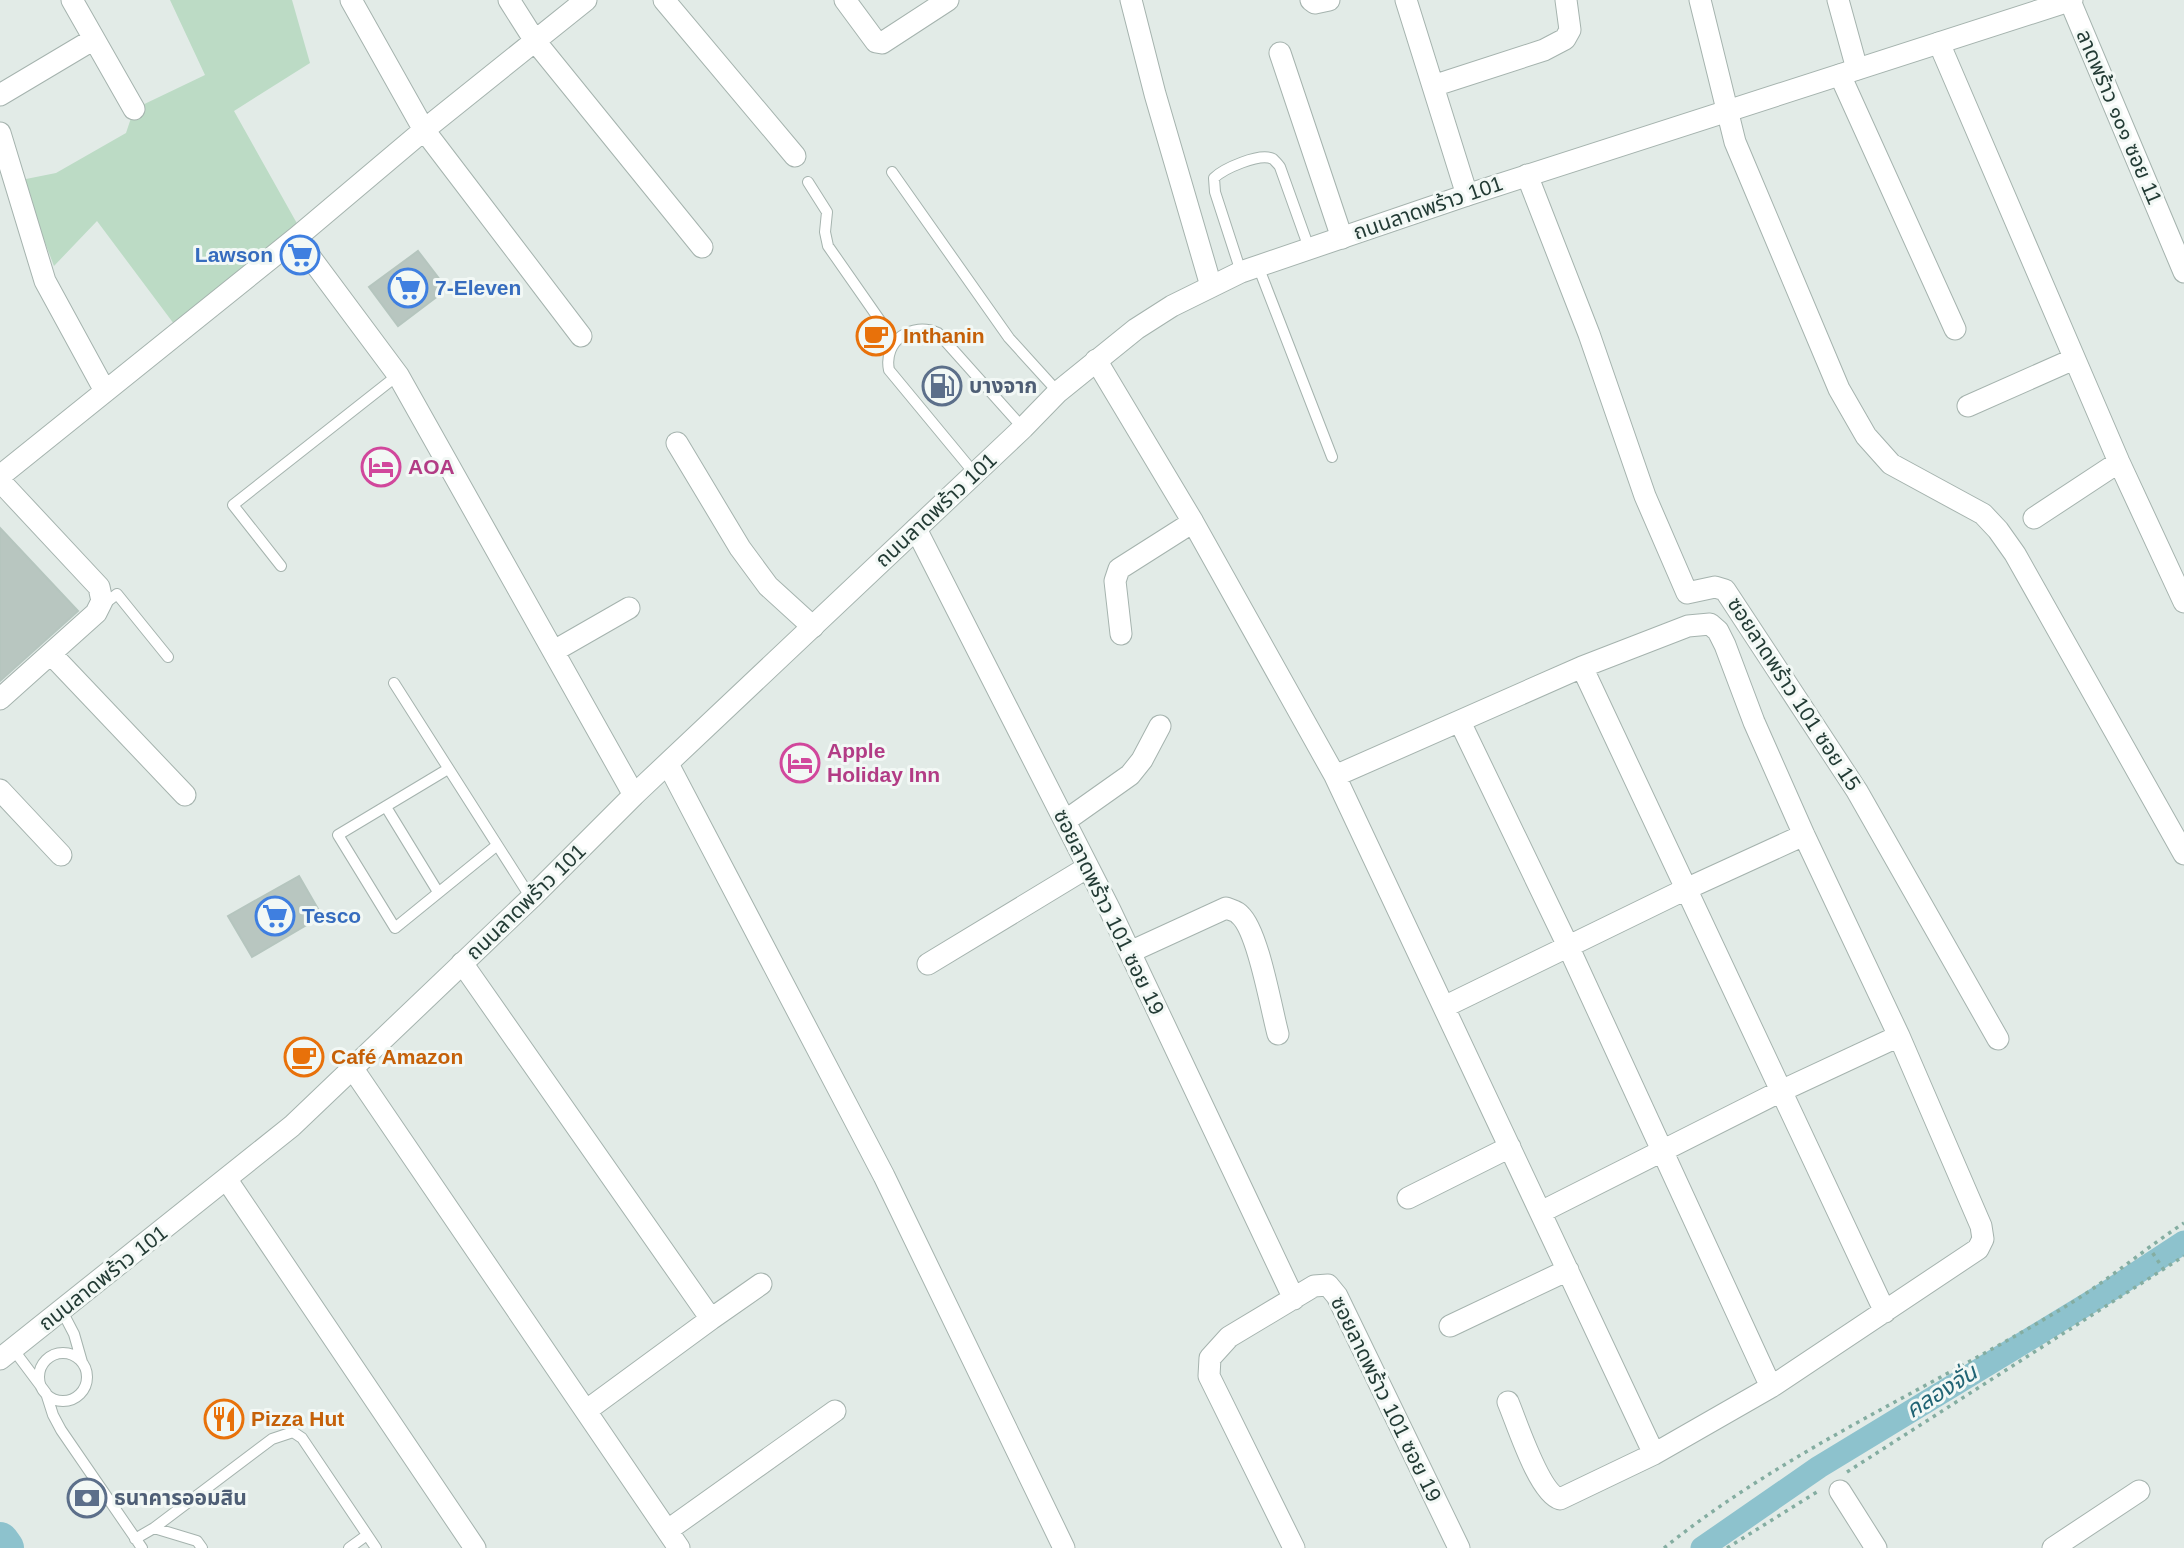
<svg xmlns="http://www.w3.org/2000/svg" width="2184" height="1548" viewBox="0 0 2184 1548" font-family="Helvetica,'Noto Sans Thai',sans-serif">
<style>
.green{fill:#bcdbc5}
.lines{fill:none;stroke-linecap:round;stroke-linejoin:round}
.canal{stroke:#8dc2cd;stroke-width:23}
.river{stroke:#8dc2cd;stroke-width:38}
.building{fill:#b8c6c0;stroke:#b5c5be;stroke-width:2}
.service-casing{stroke:#a5b3ae;stroke-width:12}
.minor-casing{stroke:#a5b3ae;stroke-width:23}
.tertiary-casing{stroke:#a5b3ae;stroke-width:23}
.path{stroke:#84ada1;stroke-width:3.5;stroke-dasharray:3.5 5;stroke-linecap:butt}
.service{stroke:#fff;stroke-width:10}
.minor{stroke:#fff;stroke-width:21}
.tertiary{stroke:#fff;stroke-width:21}
.labels{text-anchor:middle;stroke-width:6;stroke-linejoin:round;paint-order:stroke}
.street-label{font-size:21px;fill:#233b35;stroke:#f2f8f5}
.shop-label{font-size:21px;font-weight:bold;fill:#366cbe;stroke:#f2f8f5;text-anchor:start}
.food-label{font-size:21px;font-weight:bold;fill:#c56008;stroke:#f2f8f5;text-anchor:start}
.service-label{font-size:21px;font-weight:bold;fill:#4e5e75;stroke:#f2f8f5;text-anchor:start}
.hotel-label{font-size:21px;font-weight:bold;fill:#b23c85;stroke:#f2f8f5;text-anchor:start}
.water-label{font-size:23px;font-style:italic;fill:#216474;stroke:#f2f8f5}
</style>
<rect width="100%" height="100%" fill="#e2ebe7"/>
<path class="green" d="M 170,0 L 292,0 L 310,63 L 234,111 L 299,227 L 174,324 L 97,221 L 54,266 L 21,180 L 56,173 L 126,133 L 134,109 L 205,75 Z"/>
<g class="lines">
<path class="canal" d="M 1702,1548 L 1819,1467 L 2112,1289 L 2184,1242"/>
<path class="river" d="M 0,1541 L 5,1548"/>
</g>
<path class="building" d="M 418,251 L 447,289 L 398,326 L 369,287 Z
M 0,528 L 78,611 L 0,681 Z
M 299,876 L 322,916 L 252,957 L 228,916 Z"/>
<g class="lines">
<defs>
<path id="service" d="M 892,172 L 1009,338 L 1058,392
M 808,182 L 827,212 L 825,232 L 828,246 L 895,342
M 1258,266 L 1332,457
M 1241,272 L 1215,192 L 1214,178 C 1223,169 1260,152 1273,159 C 1274,160 1279,165 1280,167 L 1309,248
M 975,474 L 889,370 C 883,341 912,321 938,333 L 1023,428
M 281,566 L 233,505 L 398,375
M 103,605 L 117,594 L 168,657
M 394,683 L 531,898
M 448,769 L 338,835 L 395,928 L 496,846
M 386,807 L 438,892
M 62,1311 L 74,1334 L 82,1362
M 13,1349 L 46,1393 L 53,1415 L 61,1430 L 142,1548
M39 1377a24 24 0 1 1 48 0a24 24 0 1 1-48 0Z
M 154,1528 L 272,1439 L 293,1432 L 302,1438 L 376,1548
M 135,1539 L 154,1528 L 197,1541 L 202,1548
M 349,1548 L 367,1535"/>
<path id="minor" d="M 72,0 L 134,109
M 351,0 L 424,130 L 581,336
M 509,0 L 535,41 L 702,247
M 664,0 L 795,156
M 845,0 L 876,42 L 882,43 L 948,0
M 1131,0 L 1155,94 L 1211,286
M 1311,0 L 1315,3 L 1329,0
M 1406,0 L 1467,195
M 1700,0 L 1735,142 L 1839,389 L 1866,436 L 1891,464 L 1983,514 L 1998,530 L 2015,554 L 2184,854
M 1838,0 L 1857,69
M 2070,1 L 2184,272
M 1939,43 L 2119,462 L 2184,602
M 1280,53 L 1342,238
M 1840,75 L 1955,329
M 1433,86 L 1544,50 L 1565,39 L 1570,30 L 1566,0
M 0,95 L 94,39
M 0,133 L 45,281 L 105,391
M 1527,175 L 1589,334 L 1645,496 L 1687,593 L 1715,587 L 1725,590 L 1857,791 L 1998,1039
M 296,238 L 398,375 L 634,795
M 1096,360 L 1193,522 L 1335,776 L 1654,1454
M 1968,406 L 2074,359
M 677,443 L 740,548 L 768,586 L 813,627
M 0,476 L 296,238 L 424,130 L 586,0
M 0,481 L 99,587 L 102,601 L 96,613 L 0,699
M 2034,518 L 2119,462
M 916,529 L 1109,908 L 1294,1299
M 1121,634 L 1115,581 L 1119,569 L 1193,522
M 554,651 L 629,608
M 51,654 L 185,795
M 1582,667 L 1885,1312
M 1460,722 L 1568,946 L 1771,1387
M 668,764 L 884,1176 L 1064,1548
M 1335,776 L 1582,667 L 1688,626 L 1710,624 L 1718,631 L 1725,645 L 1754,722 L 1804,835 L 1899,1036 L 1981,1226 L 1983,1239 L 1978,1249 L 1771,1387 L 1654,1454 L 1560,1499 C 1539,1493 1517,1423 1508,1402
M 0,790 L 61,855
M 1065,821 L 1130,775 L 1142,760 L 1160,726
M 1130,952 L 1226,908 C 1231,910 1237,911 1240,915 C 1258,931 1271,1008 1278,1034
M 462,963 L 711,1319 L 587,1410
M 928,964 L 1088,867
M 1444,1007 L 1686,889 L 1804,835
M 353,1069 L 679,1548
M 227,1180 L 475,1548
M 1408,1198 L 1510,1147
M 1541,1212 L 1781,1091 L 1899,1036
M 711,1319 L 761,1284
M 1450,1326 L 1568,1270
M 1840,1491 L 1876,1548
M 668,1530 L 835,1411
M 1294,1548 L 1209,1376 L 1210,1358 L 1229,1337 L 1314,1286 L 1328,1285 L 1337,1296 L 1459,1548
M 2053,1548 L 2139,1491"/>
<path id="tertiary" d="M 0,1359 L 292,1126 L 531,898 L 634,795 L 1023,428 L 1058,392 L 1136,329 L 1172,306 L 1241,272 L 1467,195 L 2072,0"/>
</defs>
<use href="#service" class="service-casing"/>
<use href="#minor" class="minor-casing"/>
<use href="#tertiary" class="tertiary-casing"/>
<path class="path" d="M 2148,1246 L 2164,1270
M 1847,1472 L 2184,1256
M 1664,1548 C 1786,1450 1929,1389 2063,1308 C 2105,1283 2143,1250 2184,1223
M 1727,1548 L 1820,1490"/>
<use href="#service" class="service"/>
<use href="#minor" class="minor"/>
<use href="#tertiary" class="tertiary"/>
</g>
<defs>
<symbol id="supermarket-ring" viewBox="-11 -11 22 22"><circle r="9.5" fill="#f2f8f5" stroke="#3f7fe0" stroke-width="1.5"/><path d="M-6-5.5h2.5l.6 2H6L4.5 2H-2.5L-4.4-4H-6ZM-1.5 3.2a1.3 1.3 0 1 0 .1 0ZM3 3.2a1.3 1.3 0 1 0 .1 0Z" fill="#3f7fe0"/></symbol>
<symbol id="cafe-ring" viewBox="-11 -11 22 22"><circle r="9.5" fill="#f2f8f5" stroke="#e8710a" stroke-width="1.5"/><path d="M-5.5-4.5H6V0H3Q3 3.5 0 3.5H-2.5Q-5.5 3.5-5.5 0ZM3-3.2v2h1.7v-2ZM-6 4.5H4V6H-6Z" fill="#e8710a"/></symbol>
<symbol id="fuel-ring" viewBox="-11 -11 22 22"><circle r="9.5" fill="#f2f8f5" stroke="#5c6f8a" stroke-width="1.5"/><path d="M-5.5-6h7V0h2V4h1.3V-2.5L3-4.5l.8-.8L6-3V5H2.5V1h-1V6h-7ZM-4.2-4.7v3.2H.2V-4.7Z" fill="#5c6f8a"/></symbol>
<symbol id="hotel-ring" viewBox="-11 -11 22 22"><circle r="9.5" fill="#f2f8f5" stroke="#d1479c" stroke-width="1.5"/><path d="M-6-4.5h1.5V1H6V5H4.5V3h-9V5H-6ZM-4 0a1.8 1.8 0 1 1 3.6 0ZM.5 0V-2.5h3Q6-2.5 6 0Z" fill="#d1479c"/></symbol>
<symbol id="restaurant-ring" viewBox="-11 -11 22 22"><circle r="9.5" fill="#f2f8f5" stroke="#e8710a" stroke-width="1.5"/><path d="M-5-6h1v4h1v-4h1v4h1v-4h1v5L-1.5 .5V6h-2V.5L-5-1ZM5-6V6H3V1.5H1.5Q1.5-4 5-6Z" fill="#e8710a"/></symbol>
<symbol id="bank-ring" viewBox="-11 -11 22 22"><circle r="9.5" fill="#f2f8f5" stroke="#5c6f8a" stroke-width="1.5"/><path d="M-6-4H6V4H-6ZM0-2.3a2.3 2.3 0 1 0 0 4.6a2.3 2.3 0 1 0 0-4.6Z" fill="#5c6f8a"/></symbol>
</defs>
<g fill-rule="evenodd">
<use href="#supermarket-ring" x="278" y="233" width="44" height="44"/>
<use href="#supermarket-ring" x="386" y="266" width="44" height="44"/>
<use href="#cafe-ring" x="854" y="314" width="44" height="44"/>
<use href="#fuel-ring" x="920" y="364" width="44" height="44"/>
<use href="#hotel-ring" x="359" y="445" width="44" height="44"/>
<use href="#hotel-ring" x="778" y="741" width="44" height="44"/>
<use href="#supermarket-ring" x="253" y="894" width="44" height="44"/>
<use href="#cafe-ring" x="282" y="1035" width="44" height="44"/>
<use href="#restaurant-ring" x="202" y="1397" width="44" height="44"/>
<use href="#bank-ring" x="65" y="1476" width="44" height="44"/>
</g>
<g class="labels">
<g class="street-label">
<text transform="translate(2119 117) rotate(67)" y="7">ลาดพร้าว ๑๐๑ ซอย 11</text>
<text transform="translate(1428 208) rotate(-19)" y="7">ถนนลาดพร้าว 101</text>
<text transform="translate(936 510) rotate(-43)" y="7">ถนนลาดพร้าว 101</text>
<text transform="translate(1794 694) rotate(57)" y="7">ซอยลาดพร้าว 101 ซอย 15</text>
<text transform="translate(526 902) rotate(-44)" y="7">ถนนลาดพร้าว 101</text>
<text transform="translate(1109 912) rotate(64)" y="7">ซอยลาดพร้าว 101 ซอย 19</text>
<text transform="translate(103 1278) rotate(-38)" y="7">ถนนลาดพร้าว 101</text>
<text transform="translate(1386 1399) rotate(64)" y="7">ซอยลาดพร้าว 101 ซอย 19</text>
</g>
<g class="shop-label">
<text x="273" y="262" text-anchor="end">Lawson</text>
<text x="435" y="295">7-Eleven</text>
<text x="302" y="923">Tesco</text>
</g>
<g class="food-label">
<text x="903" y="343">Inthanin</text>
<text x="331" y="1064">Café Amazon</text>
<text x="251" y="1426">Pizza Hut</text>
</g>
<g class="service-label">
<text x="969" y="393">บางจาก</text>
<text x="114" y="1505">ธนาคารออมสิน</text>
</g>
<g class="hotel-label">
<text x="408" y="474">AOA</text>
<text x="827" y="758">Apple<tspan x="827" dy="24">Holiday Inn</tspan></text>
</g>
<g class="water-label">
<text transform="translate(1941 1391) rotate(-32)" y="8">คลองจั่น</text>
</g>
</g>
</svg>
